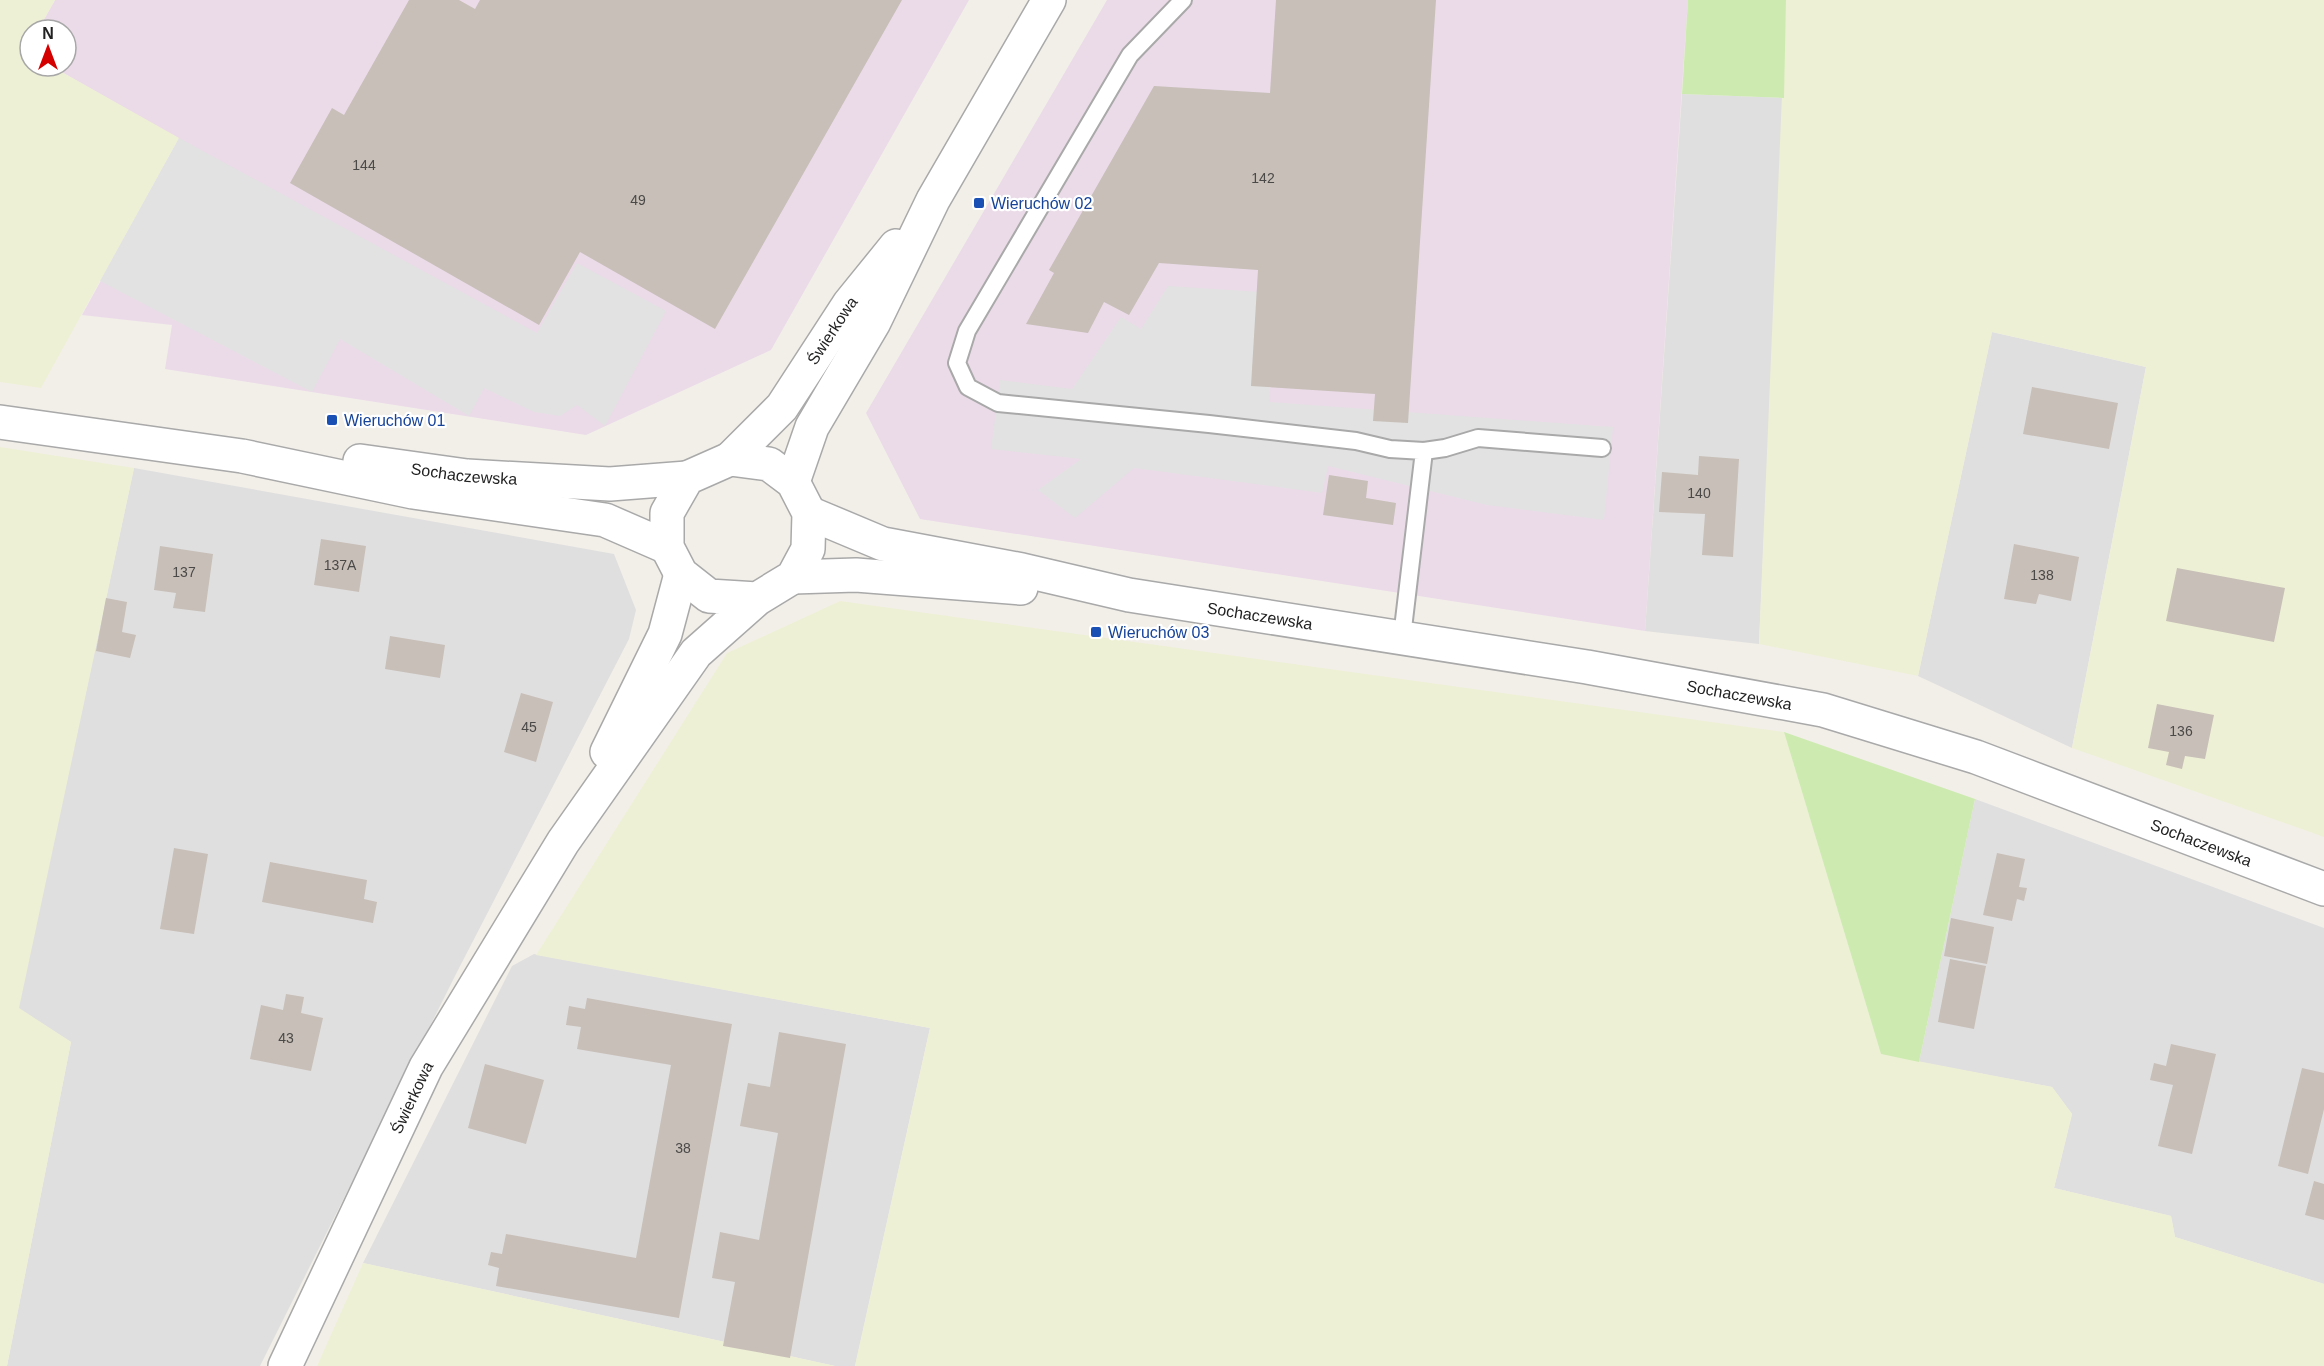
<svg xmlns="http://www.w3.org/2000/svg" width="2324" height="1366" viewBox="0 0 2324 1366" font-family="Helvetica,sans-serif">
<style>
.residential{fill:#e0dfdf}
.industrial{fill:#ebdbe8}
.farmland{fill:#eef0d5}
.grass{fill:#cdebb0}
.parking{fill:#e2e2e2}
.building{fill:#c7bfb8}
.lines{fill:none;stroke-linecap:round;stroke-linejoin:round}
.service-casing{stroke:#a9a9a9;stroke-width:20}
.tertiary-casing{stroke:#a9a9a9;stroke-width:36}
.service{stroke:#fff;stroke-width:16}
.tertiary{stroke:#fff;stroke-width:33}
.transit-dot{fill:#1a4fb4;stroke:#fff;stroke-width:2}
.labels{text-anchor:middle;stroke-width:4.5;stroke-linejoin:round;paint-order:stroke}
.number-label{font-size:14px;fill:#4b4948}
.transit-label{font-size:16px;fill:#164399;stroke:#fff;text-anchor:start}
.street-label{font-size:16px;fill:#222;stroke:#fff}
</style>
<rect width="100%" height="100%" fill="#f2efe9"/>
<path class="residential" d="M 1682,94 L 1784,98 L 1759,644 L 1645,631 Z
M 1992,332 L 2146,367 L 2072,748 L 1918,676 Z
M 134,468 L 614,554 L 636,610 L 629,639 L 457,972 L 260,1366 L 7,1366 L 71,1042 L 18,1008 Z
M 1975,799 L 2324,928 L 2324,1284 L 2175,1237 L 2171,1216 L 2054,1188 L 2072,1114 L 2052,1087 L 1919,1062 Z
M 534,954 L 930,1028 L 855,1366 L 835,1366 L 363,1263 L 512,966 Z"/>
<path class="industrial" d="M 55,0 L 969,0 L 771,350 L 586,435 L 165,369 L 172,325 L 82,315 L 179,139 L 51,66 L 66,66 L 66,30 L 38,30 Z
M 1107,0 L 1688,0 L 1645,631 L 920,519 L 866,413 Z"/>
<path class="farmland" d="M 0,0 L 55,0 L 38,30 L 30,30 L 30,45 L 26,52 L 30,54 L 30,66 L 51,66 L 179,138 L 41,388 L 0,382 Z
M 1786,0 L 2324,0 L 2324,837 L 2072,748 L 2146,367 L 1992,332 L 1918,676 L 1759,644 Z
M 0,447 L 134,468 L 19,1008 L 71,1042 L 7,1366 L 0,1366 Z
M 840,601 L 1784,732 L 1881,1054 L 2052,1087 L 2072,1114 L 2054,1188 L 2171,1216 L 2175,1237 L 2324,1284 L 2324,1366 L 855,1366 L 930,1028 L 536,955 L 727,653 Z
M 363,1263 L 835,1366 L 317,1366 Z"/>
<path class="grass" d="M 1688,0 L 1786,0 L 1784,98 L 1682,94 Z
M 1784,732 L 1975,799 L 1919,1062 L 1881,1054 Z"/>
<path class="parking" d="M 179,138 L 537,333 L 577,263 L 666,311 L 605,426 L 577,405 L 560,416 L 534,412 L 484,388 L 469,416 L 340,339 L 312,392 L 100,281 Z
M 1168,286 L 1277,293 L 1269,402 L 1613,427 L 1604,520 L 1487,505 L 1328,466 L 1322,493 L 1134,468 L 1075,518 L 1038,490 L 1081,459 L 991,449 L 1000,380 L 1072,389 L 1121,317 L 1141,329 Z"/>
<path class="building" d="M 409,0 L 459,0 L 475,9 L 480,0 L 902,0 L 715,329 L 580,252 L 539,325 L 290,183 L 332,108 L 344,115 Z
M 1276,0 L 1436,0 L 1408,423 L 1373,421 L 1375,394 L 1251,386 L 1258,270 L 1159,263 L 1129,315 L 1104,302 L 1088,333 L 1026,324 L 1054,273 L 1049,270 L 1154,86 L 1270,93 Z
M 2032,387 L 2118,403 L 2109,449 L 2023,434 Z
M 1699,456 L 1739,459 L 1733,557 L 1702,555 L 1705,514 L 1659,512 L 1662,472 L 1698,475 Z
M 1329,475 L 1368,481 L 1366,498 L 1396,503 L 1393,525 L 1323,515 Z
M 321,539 L 366,546 L 359,592 L 314,585 Z
M 2014,544 L 2079,557 L 2071,601 L 2039,594 L 2036,604 L 2004,599 Z
M 160,546 L 213,554 L 205,612 L 173,608 L 176,593 L 154,590 Z
M 2177,568 L 2285,588 L 2274,642 L 2166,621 Z
M 106,598 L 127,602 L 122,632 L 136,635 L 130,658 L 96,651 Z
M 390,636 L 445,645 L 440,678 L 385,669 Z
M 521,693 L 553,702 L 536,762 L 504,752 Z
M 2157,704 L 2214,715 L 2205,759 L 2185,756 L 2182,769 L 2166,765 L 2169,752 L 2148,748 Z
M 174,848 L 208,854 L 194,934 L 160,929 Z
M 1997,853 L 2025,859 L 2019,887 L 2027,888 L 2024,901 L 2017,899 L 2012,921 L 1983,915 Z
M 270,862 L 367,880 L 364,899 L 377,902 L 373,923 L 262,902 Z
M 1951,918 L 1994,927 L 1987,964 L 1944,956 Z
M 1950,959 L 1986,966 L 1974,1029 L 1938,1022 Z
M 286,994 L 304,997 L 301,1013 L 323,1018 L 311,1071 L 250,1059 L 261,1005 L 283,1010 Z
M 587,998 L 732,1024 L 679,1318 L 496,1286 L 499,1268 L 488,1265 L 491,1252 L 502,1254 L 506,1234 L 636,1258 L 671,1065 L 577,1049 L 581,1027 L 566,1025 L 569,1006 L 585,1009 Z
M 779,1032 L 846,1044 L 790,1358 L 723,1346 L 735,1282 L 712,1278 L 720,1232 L 759,1240 L 778,1133 L 740,1126 L 748,1083 L 770,1087 Z
M 2171,1044 L 2216,1054 L 2192,1154 L 2158,1146 L 2173,1085 L 2150,1080 L 2154,1063 L 2166,1066 Z
M 485,1064 L 544,1080 L 526,1144 L 468,1128 Z
M 2302,1068 L 2324,1073 L 2324,1109 L 2308,1174 L 2278,1166 Z
M 2314,1181 L 2324,1184 L 2324,1220 L 2305,1215 Z"/>
<g class="lines">
<defs>
<path id="service" d="M 1183,0 L 1130,55 L 967,331 L 957,363 L 968,387 L 998,403 L 1209,424 L 1356,441 L 1390,449 L 1424,451 L 1445,448 L 1478,438 L 1602,448
M 1402,637 L 1424,451"/>
<g id="tertiary">
<path d="M 0,422 L 242,456 L 413,492 L 605,520 L 667,547"/>
<path id="s1" d="M 730,459 L 782,407 L 849,304 L 896,246"/>
<path id="s2" d="M 360,461 L 467,476 L 610,484 L 687,478"/>
<path d="M 793,482 L 812,427 L 874,322 L 933,200 L 1049,0"/>
<path id="s3" d="M 809,513 L 883,544 L 1022,570 L 1129,595 L 1587,667 L 1823,710 L 1976,757 L 2324,889"/>
<path d="M 793,577 L 856,575 L 1021,588"/>
<path d="M 607,752 L 665,634 L 681,574"/>
<path id="s4" d="M 285,1366 L 426,1067 L 563,842 L 696,653 L 757,599 L 793,577 L 808,549 L 809,513 L 793,482 L 769,464 L 730,459 L 687,478 L 667,513 L 667,547 L 681,574 L 709,596 L 757,599"/>
</g>
</defs>
<use href="#service" class="service-casing"/>
<use href="#tertiary" class="tertiary-casing"/>
<use href="#service" class="service"/>
<use href="#tertiary" class="tertiary"/>
</g>
<g class="transit-dot">
<rect x="973" y="197" width="12" height="12" rx="3"/>
<rect x="326" y="414" width="12" height="12" rx="3"/>
<rect x="1090" y="626" width="12" height="12" rx="3"/>
</g>
<g class="labels">
<g class="number-label">
<text x="364" y="170">144</text>
<text x="1263" y="183">142</text>
<text x="638" y="205">49</text>
<text x="1699" y="498">140</text>
<text x="340" y="570">137A</text>
<text x="184" y="577">137</text>
<text x="2042" y="580">138</text>
<text x="529" y="732">45</text>
<text x="2181" y="736">136</text>
<text x="286" y="1043">43</text>
<text x="683" y="1153">38</text>
</g>
<g class="transit-label">
<text x="991" y="209">Wieruchów 02</text>
<text x="344" y="426">Wieruchów 01</text>
<text x="1108" y="638">Wieruchów 03</text>
</g>
<g class="street-label">
<text dy="6" stroke="none"><textPath href="#s1" startOffset="165">Świerkowa</textPath></text>
<text dy="6" stroke="none"><textPath href="#s2" startOffset="105">Sochaczewska</textPath></text>
<text dy="6" stroke="none"><textPath href="#s3" startOffset="464">Sochaczewska</textPath></text>
<text dy="6" stroke="none"><textPath href="#s3" startOffset="950">Sochaczewska</textPath></text>
<text dy="6" stroke="none"><textPath href="#s3" startOffset="1436">Sochaczewska</textPath></text>
<text dy="6" stroke="none"><textPath href="#s4" startOffset="297">Świerkowa</textPath></text>
</g>
</g>
<g transform="translate(48 48)"><circle r="28" fill="#ffffff" stroke="#a7a7a7" stroke-width="1.5"/>
<path d="M0-4.5L10 22L0 15L-10 22Z" fill="#d40000"/>
<text y="-9" font-size="16" font-weight="bold" text-anchor="middle" fill="#222222">N</text>
</g>
</svg>
